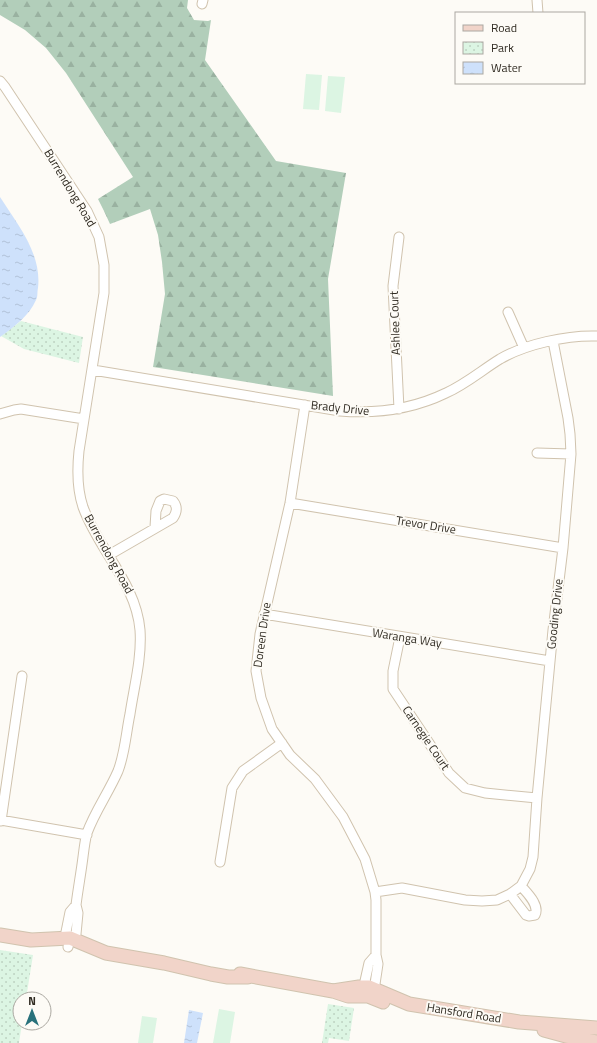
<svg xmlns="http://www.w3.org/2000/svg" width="597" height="1043" viewBox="0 0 597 1043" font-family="'Titillium Web',sans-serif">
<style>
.green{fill:#dcf5e3}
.forest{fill:url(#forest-firs)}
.park{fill:url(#park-dots)}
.water{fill:url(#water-ripples)}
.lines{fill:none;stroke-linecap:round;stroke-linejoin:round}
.street-casing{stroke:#d0c3ae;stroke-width:11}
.secondary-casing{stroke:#d0c3ae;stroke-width:15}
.street{stroke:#fff;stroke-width:9}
.secondary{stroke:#f1d4c9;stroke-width:13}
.labels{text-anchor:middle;stroke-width:4;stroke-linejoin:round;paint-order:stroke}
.street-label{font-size:12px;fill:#302b22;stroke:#fdfbf6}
</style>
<defs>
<pattern id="forest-firs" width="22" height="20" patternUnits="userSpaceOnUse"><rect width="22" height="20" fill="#b2ceba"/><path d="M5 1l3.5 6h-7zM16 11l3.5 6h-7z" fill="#99b1a0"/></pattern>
<pattern id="park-dots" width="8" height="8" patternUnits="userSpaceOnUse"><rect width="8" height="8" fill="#dcf5e3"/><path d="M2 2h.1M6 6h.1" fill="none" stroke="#bdd2c2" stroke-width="1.8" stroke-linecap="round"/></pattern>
<pattern id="water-ripples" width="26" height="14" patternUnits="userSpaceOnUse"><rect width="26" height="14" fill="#cee1fb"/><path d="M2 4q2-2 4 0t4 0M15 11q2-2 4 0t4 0" fill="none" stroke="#b1c1d7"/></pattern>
</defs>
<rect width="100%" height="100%" fill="#fdfbf6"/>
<path class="green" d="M 306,74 L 322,75 L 319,110 L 303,109 Z
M 328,76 L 345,77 L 341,113 L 325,111 Z
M 219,1009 L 235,1012 L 230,1043 L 213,1043 Z
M 142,1016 L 157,1018 L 153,1043 L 138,1043 Z"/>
<path class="forest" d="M 0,0 L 188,0 L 187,8 L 194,20 L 208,21 L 211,20 L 205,60 L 276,161 L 346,173 L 328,279 L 333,396 L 153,367 L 165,294 L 162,262 L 158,235 L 150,209 L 110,224 L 104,211 L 98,199 L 133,177 L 66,73 L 46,48 L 25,30 L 0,15 Z"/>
<path class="park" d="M 21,321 L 83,337 L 79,363 L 24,349 L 1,336 Z
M 0,950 L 33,955 L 26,999 L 20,999 L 20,1023 L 22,1023 L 19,1043 L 0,1043 Z
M 328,1004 L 354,1008 L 349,1041 L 329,1038 L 328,1043 L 322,1043 Z"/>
<path class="water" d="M 0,197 C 18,225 42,254 38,288 C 37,292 38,297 36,300 C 29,316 14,327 0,337 Z
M 189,1010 L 203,1013 L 197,1043 L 184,1043 Z"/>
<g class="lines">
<defs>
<path id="street" d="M 537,0 L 538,13
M 202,4 L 203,0
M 0,81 L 5,87 L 87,211 L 99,237 L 104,265 L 104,293 L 79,451 C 77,470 77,489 83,507 C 99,551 136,583 140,630 C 142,658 134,687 130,714 C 126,733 125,753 118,771 C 109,792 95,811 87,833 C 85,840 84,849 83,857 C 81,873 78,889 76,905 L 78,913 L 76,934 L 70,938
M 399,237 L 393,286 L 399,409
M 508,312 L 524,348
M 93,370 L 340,411 C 377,414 413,409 446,393 C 466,384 482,370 500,359 C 526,344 567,335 597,336
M 305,405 L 290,503 L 260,634 L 256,671 L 261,698 L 272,729 L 290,755 L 315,779 L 343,817 L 365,859 L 375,892 L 376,900 L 376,955 L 378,964 L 375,984 L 369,987
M 0,414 L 14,410 L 21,409 L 84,419
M 537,453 L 571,454
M 290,503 L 563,548
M 109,555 L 173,518 C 177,512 178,507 173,501 L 164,499 L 160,501 L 156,511 L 155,527
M 264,614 L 550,661
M 400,637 L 393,671 L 393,689 L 449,773 L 465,788 L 485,793 L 537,798
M 0,820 L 87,835
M 1,821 L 22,676
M 220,862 L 232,788 L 243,771 L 282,743
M 375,892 L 402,888 L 465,900 L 482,901 L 497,900 L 510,894 L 521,886 L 530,869 L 533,857 L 537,798 L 553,630 L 563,548 L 571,454 L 570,434 L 568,418 L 553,341
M 510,894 L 526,915 L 529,916 L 535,915 C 540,905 527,893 521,886
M 68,947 L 70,938 L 66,932 L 70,912 L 76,905
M 369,991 L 369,987 L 365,981 L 369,963 L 376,955"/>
<path id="secondary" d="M 0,935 L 31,940 L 70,938 L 106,953 L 164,963 L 211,974 L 228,977 L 248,977
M 240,974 L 333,991 L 348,996 L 368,996 L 383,1002
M 333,991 L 359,987 L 369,987 L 409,1004 L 519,1022 L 597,1028
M 544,1030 L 566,1036 L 597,1042"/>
</defs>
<use href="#street" class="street-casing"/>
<use href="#secondary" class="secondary-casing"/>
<use href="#street" class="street"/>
<use href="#secondary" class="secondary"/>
</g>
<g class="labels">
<g class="street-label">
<text transform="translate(70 188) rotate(59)" y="4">Burrendong Road</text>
<text transform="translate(395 323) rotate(-92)" y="4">Ashlee Court</text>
<text transform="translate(340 408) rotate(6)" y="4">Brady Drive</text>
<text transform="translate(426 525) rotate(9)" y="4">Trevor Drive</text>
<text transform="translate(109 554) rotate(61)" y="4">Burrendong Road</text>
<text transform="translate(555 614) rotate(-84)" y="4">Gooding Drive</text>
<text transform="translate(262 635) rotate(-82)" y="4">Doreen Drive</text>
<text transform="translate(407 638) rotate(9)" y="4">Waranga Way</text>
<text transform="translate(426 738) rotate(56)" y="4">Carnegie Court</text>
<text transform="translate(464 1013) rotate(9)" y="4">Hansford Road</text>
</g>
</g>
<rect x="455" y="12" width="130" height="72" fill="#fdfbf6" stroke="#aba8a1"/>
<rect x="463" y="25" width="20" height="6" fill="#f1d4c9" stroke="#aba8a1"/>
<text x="491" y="32" font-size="12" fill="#302b22">Road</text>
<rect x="463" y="42" width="20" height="12" fill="url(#park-dots)" stroke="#aba8a1"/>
<text x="491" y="52" font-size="12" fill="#302b22">Park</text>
<rect x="463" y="62" width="20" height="12" fill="url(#water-ripples)" stroke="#aba8a1"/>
<text x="491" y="72" font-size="12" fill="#302b22">Water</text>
<g transform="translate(32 1011)"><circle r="19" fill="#fdfbf6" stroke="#aba8a1"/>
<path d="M0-3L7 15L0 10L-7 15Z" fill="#28717b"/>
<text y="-6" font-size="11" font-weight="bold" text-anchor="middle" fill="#302b22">N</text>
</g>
</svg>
